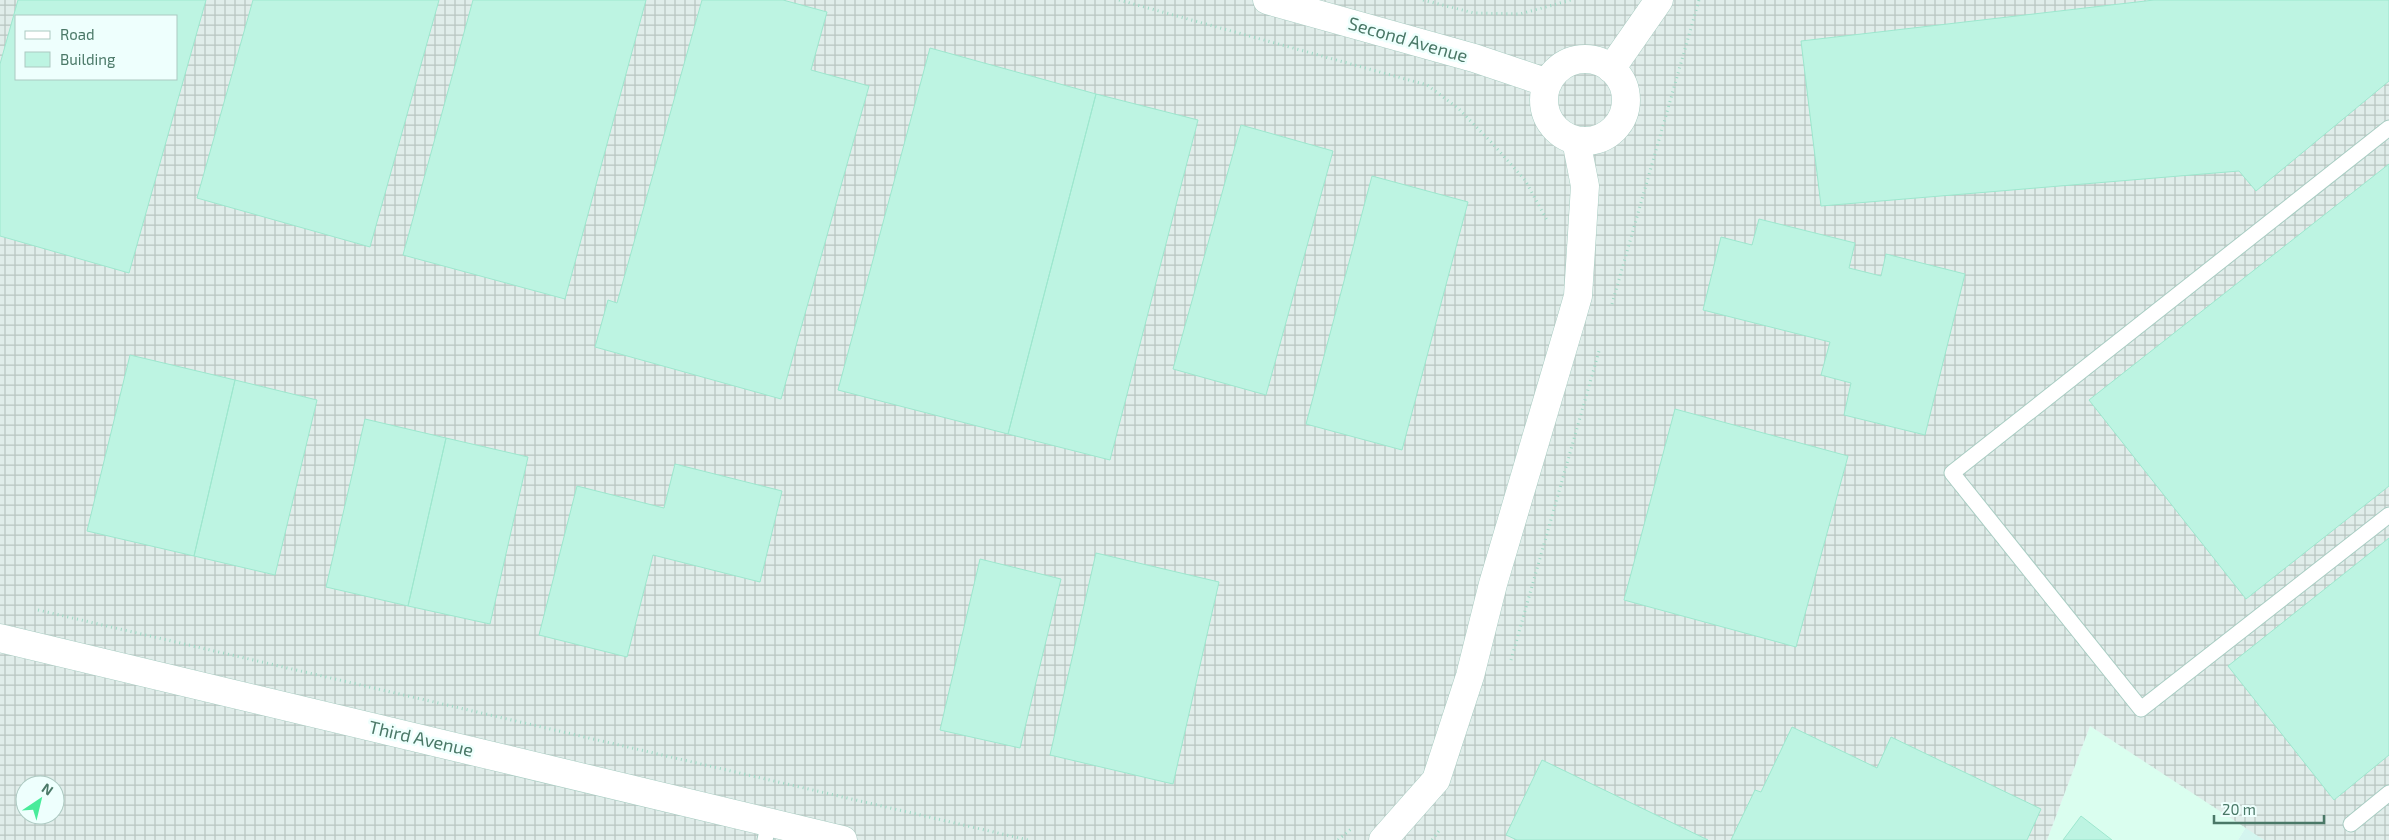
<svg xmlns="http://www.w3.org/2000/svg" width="2389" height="840" viewBox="0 0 2389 840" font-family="'Exo 2',sans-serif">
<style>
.residential{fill:#d4f5ef}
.commercial{fill:#dafeef}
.industrial{fill:url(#industrial-grid);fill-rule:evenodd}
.building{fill:#bdf4e2;stroke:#9de7ce;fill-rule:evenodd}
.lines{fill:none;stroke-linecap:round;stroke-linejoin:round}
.service-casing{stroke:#a9cdc3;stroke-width:17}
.minor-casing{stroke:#a9cdc3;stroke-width:29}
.path{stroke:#a0d9c6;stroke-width:3;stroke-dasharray:1 4;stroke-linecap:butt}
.service{stroke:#fff;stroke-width:15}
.minor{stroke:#fff;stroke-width:28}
.labels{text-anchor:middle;stroke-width:5;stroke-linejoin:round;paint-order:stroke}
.street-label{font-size:18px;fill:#4a7867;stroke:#eefffd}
</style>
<defs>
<pattern id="industrial-grid" width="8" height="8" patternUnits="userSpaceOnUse" patternTransform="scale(1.25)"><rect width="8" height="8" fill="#e0edea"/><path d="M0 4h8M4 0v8" fill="none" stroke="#b8c5c1"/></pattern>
</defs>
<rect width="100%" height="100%" fill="#e7fdfb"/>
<path class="residential" d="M 2246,827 L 2264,840 L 2238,840 Z"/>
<path class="commercial" d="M 2090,726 L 2246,827 L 2238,840 L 2047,840 Z"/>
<path class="industrial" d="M 0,0 L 2389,0 L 2389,840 L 2264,840 L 2090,726 L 2047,840 L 0,840 ZM 16,16 L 176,16 L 176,79 L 16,79 ZM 25,785 L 55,785 L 55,815 L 25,815 Z"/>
<path class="building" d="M 18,0 L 206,0 L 129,273 L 0,236 L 0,64 ZM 16,16 L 176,16 L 176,79 L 16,79 Z
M 253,0 L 439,0 L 370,247 L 197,198 Z
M 473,0 L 646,0 L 565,299 L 403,255 Z
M 702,0 L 783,0 L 827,12 L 811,70 L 869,86 L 781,399 L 595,347 L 608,300 L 617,303 Z
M 2154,0 L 2389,0 L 2389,81 L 2256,191 L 2239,171 L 1821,206 L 1801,41 Z
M 930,48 L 1096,94 L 1008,434 L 838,390 Z
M 1096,94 L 1198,120 L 1110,460 L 1008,434 Z
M 1241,125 L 1333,151 L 1266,395 L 1173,369 Z
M 2389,164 L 2389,486 L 2246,599 L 2089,400 Z
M 1372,176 L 1468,202 L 1402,450 L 1306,424 Z
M 1759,219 L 1855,243 L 1849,268 L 1881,276 L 1886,254 L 1965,274 L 1925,435 L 1844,415 L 1851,383 L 1821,375 L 1830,342 L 1703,310 L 1721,237 L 1752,245 Z
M 130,355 L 235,380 L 194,556 L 87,531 Z
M 235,380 L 317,400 L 275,575 L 194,556 Z
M 1675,409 L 1848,456 L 1796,647 L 1624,600 Z
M 365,419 L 446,438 L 408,606 L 326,587 Z
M 446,438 L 528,457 L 490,624 L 408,606 Z
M 675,464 L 782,491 L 760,582 L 653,555 L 627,657 L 539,635 L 577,486 L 664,508 Z
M 2389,538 L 2389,755 L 2334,800 L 2228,666 Z
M 1096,553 L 1219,582 L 1173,784 L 1050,755 Z
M 980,559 L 1061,579 L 1020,748 L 940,730 Z
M 1792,727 L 1877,768 L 1891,737 L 2041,809 L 2027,840 L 1731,840 L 1755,790 L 1761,792 Z
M 1542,760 L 1708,840 L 1517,840 L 1506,835 Z
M 2081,816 L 2112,840 L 2063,840 Z"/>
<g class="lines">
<defs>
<path id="service" d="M 2389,128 L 1952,473 L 2141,709 L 2389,515
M 2351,824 L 2389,793
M 765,840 L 769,822"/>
<path id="minor" d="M 1267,0 L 1474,58 L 1548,83
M1544 100a41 41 0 1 1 82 0a41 41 0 1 1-82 0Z
M 1611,69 L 1659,0
M 0,638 L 843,840
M 1383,840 L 1436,780 L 1470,676 L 1493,584 L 1572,317 L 1578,296 L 1585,186 L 1576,140"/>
</defs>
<use href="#service" class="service-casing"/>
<use href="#minor" class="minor-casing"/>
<path class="path" d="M 1119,0 L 1427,85 L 1459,109 L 1491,142 L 1525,180 L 1548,222
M 1423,0 L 1474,13 L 1520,14 L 1571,0
M 1612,304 L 1699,0
M 38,610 L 1028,840
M 1511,660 L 1599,351
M 1338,840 L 1351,829
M 1432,840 L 1441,828"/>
<use href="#service" class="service"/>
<use href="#minor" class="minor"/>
</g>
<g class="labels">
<g class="street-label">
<text transform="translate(1408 40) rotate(16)" y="6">Second Avenue</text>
<text transform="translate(421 739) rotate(13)" y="6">Third Avenue</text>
</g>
</g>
<rect x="15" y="15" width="162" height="65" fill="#eefffd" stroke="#acc9c1"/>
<rect x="25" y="31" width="25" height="8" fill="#ffffff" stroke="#acc9c1"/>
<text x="60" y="40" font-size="15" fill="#4a7867">Road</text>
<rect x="25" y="52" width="25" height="15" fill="#bdf4e2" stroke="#acc9c1"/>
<text x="60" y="65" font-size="15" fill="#4a7867">Building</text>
<g transform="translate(40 800) rotate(35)"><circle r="24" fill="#eefffd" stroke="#acc9c1"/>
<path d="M0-4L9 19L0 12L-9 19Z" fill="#48eb9a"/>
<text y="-8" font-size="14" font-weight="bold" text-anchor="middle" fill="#4a7867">N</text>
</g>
<path d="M2214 815v8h110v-8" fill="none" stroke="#4a7867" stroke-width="2.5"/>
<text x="2222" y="815" font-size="15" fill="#4a7867" stroke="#eefffd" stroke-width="4" paint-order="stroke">20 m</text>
</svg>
